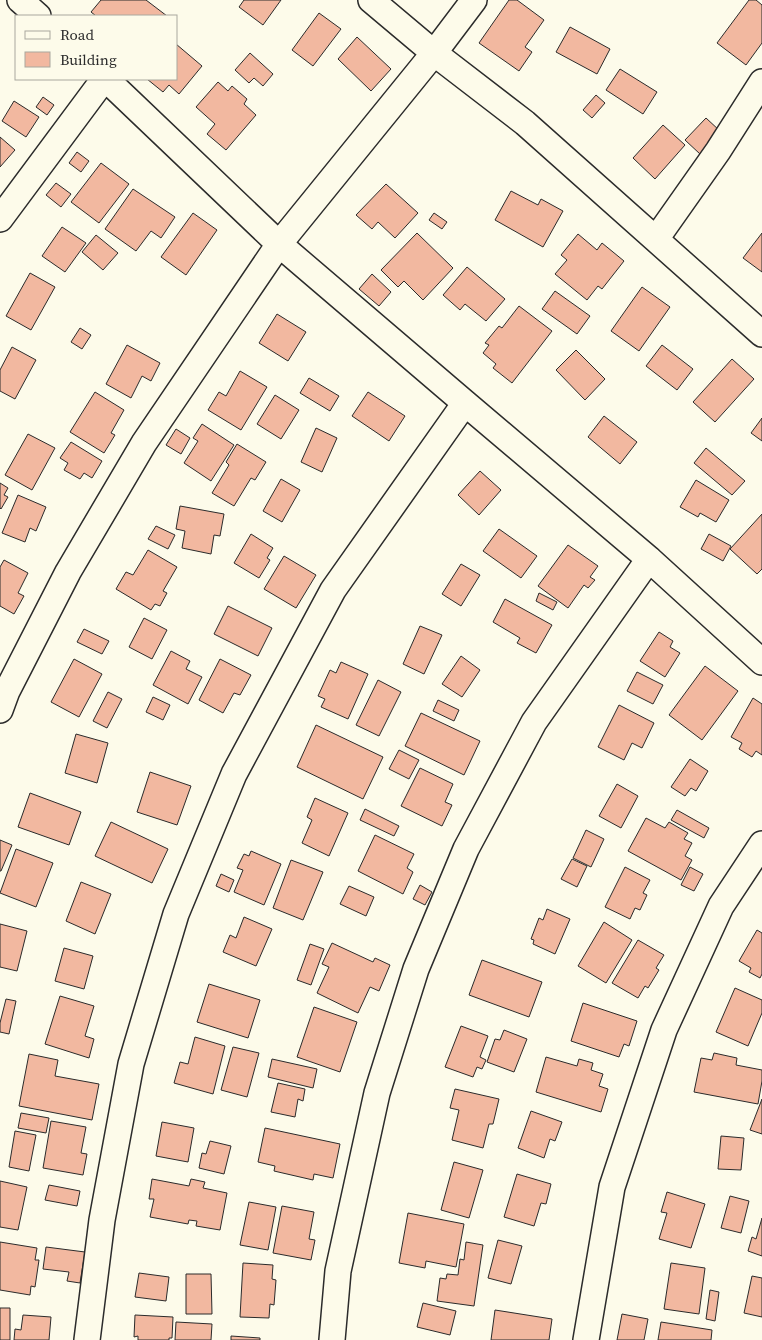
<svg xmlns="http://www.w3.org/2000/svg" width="762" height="1340" viewBox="0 0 762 1340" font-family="'Source Serif 4',serif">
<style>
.building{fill:#f2b8a0;stroke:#2b2b2b}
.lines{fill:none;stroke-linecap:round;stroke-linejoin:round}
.minor-casing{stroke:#2b2b2b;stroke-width:28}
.minor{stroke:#fdfbea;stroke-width:25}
</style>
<rect width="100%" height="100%" fill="#fdfbea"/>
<path class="building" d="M 101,0 L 146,0 L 167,16 L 96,16 L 91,12 Z
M 244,0 L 281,0 L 263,25 L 239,7 Z
M 509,0 L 517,0 L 544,20 L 525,47 L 532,52 L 519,71 L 479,43 Z
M 749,0 L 756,0 L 762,5 L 762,43 L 746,65 L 717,43 Z
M 319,13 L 341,29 L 313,66 L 292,50 Z
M 570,27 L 610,49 L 597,74 L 556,52 Z
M 357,37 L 391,69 L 371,91 L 338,59 Z
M 176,44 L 202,66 L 179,94 L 169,85 L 163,92 L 147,79 L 176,79 Z
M 250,53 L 273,74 L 263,86 L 254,78 L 249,83 L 235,70 Z
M 620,69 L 657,92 L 643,114 L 606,90 Z
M 218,82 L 228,91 L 232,86 L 247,99 L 244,104 L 256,115 L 226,150 L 207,134 L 215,124 L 196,107 Z
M 596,95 L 605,103 L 592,118 L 583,110 Z
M 43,97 L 54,105 L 47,115 L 36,107 Z
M 14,101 L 39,117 L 26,137 L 2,121 Z
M 706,118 L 720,131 L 700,154 L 685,140 Z
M 663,125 L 685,145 L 655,179 L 633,158 Z
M 0,137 L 15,150 L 0,167 Z
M 77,152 L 89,161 L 81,172 L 69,163 Z
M 101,163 L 129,184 L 99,223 L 71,202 Z
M 56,183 L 71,194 L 61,207 L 46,195 Z
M 386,184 L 418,213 L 395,238 L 378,222 L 372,229 L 356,215 Z
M 133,189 L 175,217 L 161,238 L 151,231 L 136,251 L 105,229 Z
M 511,191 L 538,205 L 541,199 L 563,211 L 543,247 L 495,220 Z
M 193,213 L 217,230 L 186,275 L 161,257 Z
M 434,213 L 447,222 L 442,229 L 429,220 Z
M 62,227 L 86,243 L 65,272 L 42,256 Z
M 417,233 L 453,268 L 423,300 L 404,281 L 398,287 L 381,270 Z
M 762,233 L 762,272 L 743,258 Z
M 578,234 L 597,250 L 602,243 L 624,261 L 602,289 L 598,286 L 587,300 L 555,274 L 567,260 L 561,255 Z
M 96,235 L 118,253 L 103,270 L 82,252 Z
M 467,267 L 505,299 L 486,321 L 465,304 L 460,310 L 443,295 Z
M 30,273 L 55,287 L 31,330 L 6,316 Z
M 372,274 L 391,292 L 379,306 L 359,289 Z
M 642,287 L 670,307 L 639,351 L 611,331 Z
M 555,291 L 590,316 L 577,334 L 542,309 Z
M 519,306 L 552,331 L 512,383 L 493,368 L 496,364 L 483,353 L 489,345 L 485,343 L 499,326 L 502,328 Z
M 277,314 L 306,332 L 288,361 L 259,343 Z
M 80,328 L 91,335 L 82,349 L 71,342 Z
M 127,345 L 160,363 L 151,381 L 142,376 L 131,398 L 106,384 Z
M 662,345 L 693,369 L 677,390 L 646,366 Z
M 12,347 L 36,360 L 15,399 L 0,391 L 0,370 Z
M 576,350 L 605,379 L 585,400 L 556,370 Z
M 732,359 L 754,379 L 715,422 L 693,402 Z
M 240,371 L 267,387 L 241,430 L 208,410 L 219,392 L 226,396 Z
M 309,378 L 339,396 L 330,411 L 300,393 Z
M 95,392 L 124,410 L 111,433 L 115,435 L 104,453 L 70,432 Z
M 368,392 L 405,416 L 389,441 L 352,416 Z
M 275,395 L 299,410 L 281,439 L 257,424 Z
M 604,416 L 637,442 L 620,464 L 588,437 Z
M 762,418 L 762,441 L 751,433 Z
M 202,424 L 234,445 L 211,481 L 184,463 L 198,441 L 193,438 Z
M 316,428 L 337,438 L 322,472 L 301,462 Z
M 176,429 L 190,438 L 181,454 L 166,445 Z
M 28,434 L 55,448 L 32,490 L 5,475 Z
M 71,442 L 102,461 L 92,478 L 84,473 L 80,479 L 64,470 L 68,463 L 60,458 Z
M 237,444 L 266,462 L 255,480 L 251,478 L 234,506 L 212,493 L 229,465 L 226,462 Z
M 706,448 L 745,481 L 732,495 L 694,463 Z
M 480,471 L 501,490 L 479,515 L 458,495 Z
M 281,479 L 300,490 L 282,522 L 263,511 Z
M 696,480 L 729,500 L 716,522 L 700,513 L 698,517 L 680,507 Z
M 0,483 L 8,488 L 4,495 L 8,497 L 1,509 L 0,508 Z
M 18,495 L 46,507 L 36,531 L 30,528 L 25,542 L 2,533 Z
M 180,506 L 224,514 L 220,536 L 214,535 L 211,554 L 182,548 L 185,531 L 176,529 Z
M 762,514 L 762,569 L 757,574 L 730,549 Z
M 156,526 L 175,535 L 168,549 L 148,539 Z
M 499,529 L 537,556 L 521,578 L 483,551 Z
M 251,534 L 273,548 L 267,558 L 270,560 L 259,578 L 234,563 Z
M 709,534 L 731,546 L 723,561 L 701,549 Z
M 568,545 L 598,566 L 590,577 L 595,580 L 588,588 L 584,585 L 568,608 L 538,586 Z
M 148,550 L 177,567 L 163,591 L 167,593 L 160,606 L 155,604 L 151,610 L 116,589 L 126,572 L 133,575 Z
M 284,556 L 316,575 L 296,608 L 264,589 Z
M 4,560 L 28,573 L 18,593 L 24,596 L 14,614 L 0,606 L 0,567 Z
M 461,564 L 480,575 L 461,606 L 442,594 Z
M 539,593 L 557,602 L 553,610 L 536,601 Z
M 505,599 L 552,625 L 536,653 L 517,643 L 520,638 L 493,622 Z
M 228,606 L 272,628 L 258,656 L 214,634 Z
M 144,618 L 167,630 L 152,659 L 129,647 Z
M 420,626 L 442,635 L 424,674 L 403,664 Z
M 84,629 L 109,641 L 102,654 L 77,642 Z
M 659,632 L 673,641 L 670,647 L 680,653 L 665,677 L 640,661 Z
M 171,651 L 190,661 L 186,669 L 202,677 L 188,704 L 153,685 Z
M 461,656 L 480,670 L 462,697 L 442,684 Z
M 74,659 L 102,674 L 79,717 L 51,702 Z
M 220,659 L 251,675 L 240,695 L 234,693 L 223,713 L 199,700 Z
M 341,662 L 368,674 L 348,719 L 321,707 L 325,699 L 318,696 L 330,670 L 336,673 Z
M 705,666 L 738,691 L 702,740 L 669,715 Z
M 637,672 L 663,685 L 653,704 L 627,691 Z
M 378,680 L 401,692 L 379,736 L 356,725 Z
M 108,692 L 122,699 L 107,728 L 93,721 Z
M 153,697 L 170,705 L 163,720 L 146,712 Z
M 753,698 L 762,704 L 762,755 L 756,751 L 752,757 L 739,749 L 742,743 L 731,737 Z
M 438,700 L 459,710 L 454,721 L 433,711 Z
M 619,705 L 654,723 L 642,748 L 632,743 L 624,760 L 598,747 Z
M 421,713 L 480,741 L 464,775 L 405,746 Z
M 316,725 L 383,757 L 363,799 L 297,767 Z
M 76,734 L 108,743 L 97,783 L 65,773 Z
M 399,750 L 419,760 L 409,779 L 389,769 Z
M 690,759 L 708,771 L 696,791 L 691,788 L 685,796 L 671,787 Z
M 420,768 L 453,784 L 445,802 L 452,805 L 442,826 L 401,806 Z
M 150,772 L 191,786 L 177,825 L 137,812 Z
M 617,784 L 638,796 L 621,828 L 599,816 Z
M 30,793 L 81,812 L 69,845 L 18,827 Z
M 315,798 L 348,813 L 329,856 L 302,843 L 312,820 L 307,817 Z
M 365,809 L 399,826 L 394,836 L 360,820 Z
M 677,810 L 709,828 L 704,838 L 671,820 Z
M 646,818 L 665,828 L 669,822 L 688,833 L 684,839 L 692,843 L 685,856 L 692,860 L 681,880 L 628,851 Z
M 111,822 L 168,849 L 152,883 L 95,856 Z
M 586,830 L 604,839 L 591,867 L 573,858 Z
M 375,835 L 414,854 L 407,868 L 413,872 L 403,894 L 358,871 Z
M 0,840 L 12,845 L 1,871 L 0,871 Z
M 16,849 L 53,863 L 36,907 L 0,893 Z
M 251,851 L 281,864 L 264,905 L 234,892 L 243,870 L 237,868 L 244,854 L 249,856 Z
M 572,859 L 587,866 L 577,887 L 561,879 Z
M 291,860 L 323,872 L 303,920 L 273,908 Z
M 625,867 L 650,880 L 643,893 L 647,895 L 640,910 L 635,908 L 630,919 L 605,907 Z
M 690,867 L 703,874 L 694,891 L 681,885 Z
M 221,874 L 234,880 L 229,892 L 216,886 Z
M 81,882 L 111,894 L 95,934 L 66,921 Z
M 420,885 L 432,892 L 425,905 L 413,899 Z
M 349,886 L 374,897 L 366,916 L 340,904 Z
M 547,909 L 570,919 L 555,954 L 533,944 L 534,940 L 531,939 L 539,918 L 543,920 Z
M 244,917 L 272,929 L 256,966 L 223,952 L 230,935 L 236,938 Z
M 604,922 L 632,940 L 606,983 L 578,966 Z
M 0,924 L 27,931 L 17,971 L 0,967 Z
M 757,930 L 762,933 L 762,974 L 760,978 L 749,972 L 751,968 L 739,961 Z
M 638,940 L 664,955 L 656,968 L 659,970 L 648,988 L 645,986 L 638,998 L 612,983 Z
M 332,943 L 373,962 L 375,958 L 390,965 L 379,991 L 370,987 L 358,1013 L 317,993 L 329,967 L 322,964 Z
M 310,944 L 324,949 L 311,985 L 297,980 Z
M 64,948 L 93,956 L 84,989 L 55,981 Z
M 482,960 L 542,982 L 529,1017 L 469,995 Z
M 209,984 L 260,1000 L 248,1038 L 197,1022 Z
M 735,988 L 762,1000 L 762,1013 L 748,1046 L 716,1032 Z
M 60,996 L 94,1006 L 85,1036 L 94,1039 L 89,1058 L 45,1044 Z
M 6,999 L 16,1001 L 9,1034 L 0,1032 L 0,1023 Z
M 583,1003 L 637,1021 L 629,1046 L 624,1044 L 619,1057 L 571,1041 Z
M 314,1007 L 357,1022 L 340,1072 L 297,1057 Z
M 461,1026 L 488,1036 L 480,1057 L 486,1060 L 482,1069 L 477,1067 L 473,1077 L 445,1067 Z
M 504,1030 L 527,1039 L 514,1072 L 487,1062 L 495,1039 L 500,1040 Z
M 195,1037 L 225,1046 L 213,1094 L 174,1083 L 180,1062 L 188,1064 Z
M 233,1047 L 259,1053 L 247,1097 L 221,1090 Z
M 714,1053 L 737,1058 L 736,1065 L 762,1070 L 762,1081 L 758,1104 L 694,1092 L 701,1058 L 712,1060 Z
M 29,1054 L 58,1060 L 55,1076 L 99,1084 L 92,1120 L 19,1106 Z
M 546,1057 L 577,1066 L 579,1059 L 593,1063 L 591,1070 L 603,1074 L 599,1086 L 608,1089 L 601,1112 L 536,1092 Z
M 272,1059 L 317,1069 L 313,1088 L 268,1077 Z
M 278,1083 L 305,1089 L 303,1101 L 298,1099 L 295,1117 L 271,1112 Z
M 455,1089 L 499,1099 L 493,1124 L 489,1124 L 483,1148 L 452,1140 L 459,1110 L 450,1108 Z
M 762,1099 L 762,1134 L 750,1130 Z
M 531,1111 L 562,1122 L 555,1141 L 550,1139 L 544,1158 L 518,1148 Z
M 21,1113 L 49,1118 L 46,1133 L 18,1128 Z
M 51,1121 L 86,1127 L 81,1153 L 87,1154 L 83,1175 L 43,1168 Z
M 162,1122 L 194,1128 L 188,1162 L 156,1156 Z
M 265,1128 L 340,1144 L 333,1178 L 314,1174 L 313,1180 L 274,1171 L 275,1166 L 258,1162 Z
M 15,1131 L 36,1135 L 29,1171 L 9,1167 Z
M 721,1136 L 744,1138 L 741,1170 L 718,1169 Z
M 210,1141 L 231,1146 L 224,1174 L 199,1168 L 202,1153 L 206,1154 Z
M 454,1162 L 483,1170 L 469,1218 L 441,1210 Z
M 517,1174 L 551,1184 L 546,1204 L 541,1203 L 534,1226 L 504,1217 Z
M 152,1179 L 189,1186 L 191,1179 L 205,1182 L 203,1188 L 227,1193 L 220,1230 L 196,1226 L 197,1221 L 189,1220 L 188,1224 L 150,1217 L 154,1199 L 149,1199 Z
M 0,1181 L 27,1187 L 18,1230 L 0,1227 Z
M 49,1185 L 80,1191 L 77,1206 L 45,1200 Z
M 667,1192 L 705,1204 L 691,1248 L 659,1239 L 667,1213 L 661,1212 Z
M 730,1196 L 749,1201 L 741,1233 L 721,1228 Z
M 249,1202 L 276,1207 L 268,1250 L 240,1245 Z
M 282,1206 L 314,1212 L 309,1239 L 315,1240 L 311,1260 L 273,1253 Z
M 408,1213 L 464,1224 L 456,1267 L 426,1261 L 425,1268 L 399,1263 Z
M 762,1218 L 762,1256 L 748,1251 L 752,1237 L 756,1239 Z
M 498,1240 L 522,1246 L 511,1284 L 488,1278 Z
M 0,1242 L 37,1248 L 35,1260 L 39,1260 L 35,1287 L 31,1286 L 30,1295 L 0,1290 Z
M 466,1242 L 483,1245 L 474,1306 L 437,1301 L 440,1278 L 446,1279 L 447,1274 L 458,1275 L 460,1259 L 464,1260 Z
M 46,1247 L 85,1252 L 80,1283 L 67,1281 L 69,1272 L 43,1269 Z
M 243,1263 L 273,1265 L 272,1279 L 276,1280 L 274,1305 L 270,1304 L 269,1318 L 240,1317 Z
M 671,1263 L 705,1268 L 699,1314 L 664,1309 Z
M 139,1273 L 169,1277 L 166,1301 L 135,1297 Z
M 186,1274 L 211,1274 L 212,1314 L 186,1314 Z
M 752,1276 L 762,1278 L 762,1317 L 744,1313 Z
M 710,1290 L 719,1292 L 715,1321 L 706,1319 Z
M 423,1303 L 456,1311 L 450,1335 L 417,1327 Z
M 0,1308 L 10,1308 L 10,1340 L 0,1340 Z
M 495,1310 L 552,1319 L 549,1340 L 491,1340 Z
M 622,1314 L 648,1319 L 644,1340 L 617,1340 Z
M 23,1315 L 51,1317 L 49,1340 L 14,1340 L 15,1329 L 21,1330 Z
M 135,1315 L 173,1317 L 172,1338 L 169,1338 L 169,1340 L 138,1340 L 138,1336 L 134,1337 Z
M 176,1322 L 212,1324 L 211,1340 L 175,1340 Z
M 661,1322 L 712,1330 L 711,1340 L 658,1340 Z
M 231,1336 L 260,1338 L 260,1340 L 231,1340 Z"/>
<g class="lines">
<defs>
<path id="minor" d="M 20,0 L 38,16
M 371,0 L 434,53 L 525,123 L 762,334
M 106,79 L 279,244 L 465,403 L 649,559 L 762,662
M 0,219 L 104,79
M 656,239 L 718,151 L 762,82
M 0,710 L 7,691 L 68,572 L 144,443 L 279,244 L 434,53 L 474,0
M 87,1340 L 102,1220 L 131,1064 L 176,914 L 234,774 L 333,590 L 465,403
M 332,1340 L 338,1271 L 377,1093 L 416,969 L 466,849 L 534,722 L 649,559
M 586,1340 L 612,1187 L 664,1030 L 721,906 L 762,844"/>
</defs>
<use href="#minor" class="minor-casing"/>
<use href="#minor" class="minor"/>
</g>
<rect x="15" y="15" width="162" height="65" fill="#fdfbea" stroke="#a9a89e"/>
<rect x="25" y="31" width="25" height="8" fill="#fdfbea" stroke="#a9a89e"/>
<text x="60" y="40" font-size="15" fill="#2b2b2b">Road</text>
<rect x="25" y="52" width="25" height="15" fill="#f2b8a0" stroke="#a9a89e"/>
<text x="60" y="65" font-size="15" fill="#2b2b2b">Building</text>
</svg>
